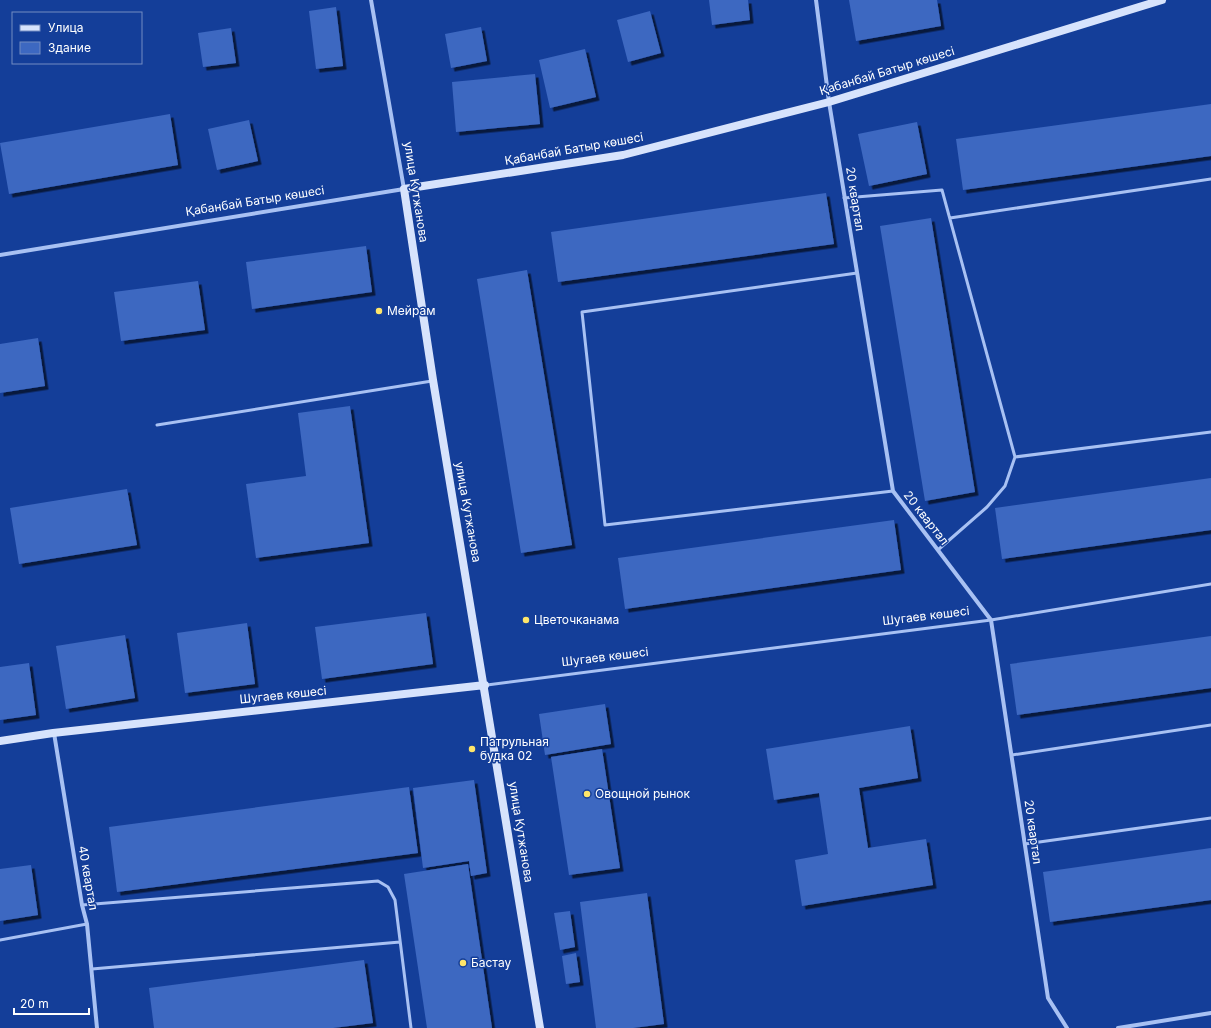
<svg xmlns="http://www.w3.org/2000/svg" width="1211" height="1028" viewBox="0 0 1211 1028" font-family="Inter,sans-serif">
<style>
.building{fill:#3d68c1;filter:url(#shadow)}
.lines{fill:none;stroke-linecap:round;stroke-linejoin:round}
.lane{stroke:#a8c1f3;stroke-width:3}
.street{stroke:#a8c1f3;stroke-width:4}
.secondary{stroke:#d7e3fc;stroke-width:8}
.poi-dot{fill:#ffe66a;stroke:#143e99;stroke-width:1.5}
.labels{text-anchor:middle;stroke-width:3;stroke-linejoin:round;paint-order:stroke}
.street-label{font-size:12px;fill:#fff;stroke:#143e99}
.poi-label{font-size:12px;fill:#fff;stroke:#143e99;text-anchor:start}
</style>
<defs>
<filter id="shadow"><feDropShadow dx="3.5" dy="3.5" stdDeviation="0" flood-color="#0009"/></filter>
</defs>
<rect width="100%" height="100%" fill="#143e99"/>
<path class="building" d="M 709,0 L 748,0 L 750,20 L 712,25 Z
M 849,0 L 937,0 L 941,26 L 856,41 Z
M 336,7 L 343,66 L 316,69 L 309,11 Z
M 650,11 L 661,53 L 628,62 L 617,20 Z
M 481,27 L 487,61 L 451,68 L 445,34 Z
M 231,28 L 236,63 L 203,67 L 198,33 Z
M 585,49 L 596,97 L 550,108 L 539,60 Z
M 535,74 L 540,124 L 456,132 L 452,82 Z
M 1211,104 L 1211,156 L 963,190 L 956,139 Z
M 170,114 L 178,165 L 9,194 L 0,143 Z
M 249,120 L 258,161 L 217,170 L 208,129 Z
M 917,122 L 927,174 L 869,186 L 858,134 Z
M 826,193 L 834,244 L 558,282 L 551,232 Z
M 931,218 L 975,492 L 925,501 L 880,226 Z
M 366,246 L 372,292 L 252,309 L 246,262 Z
M 527,270 L 572,545 L 521,553 L 477,279 Z
M 198,281 L 205,330 L 121,341 L 114,292 Z
M 38,338 L 45,386 L 0,393 L 0,344 Z
M 350,406 L 369,543 L 256,558 L 246,484 L 306,476 L 298,413 Z
M 1211,478 L 1211,530 L 1002,559 L 995,508 Z
M 127,489 L 137,545 L 19,564 L 10,508 Z
M 894,520 L 901,570 L 625,609 L 618,558 Z
M 426,613 L 433,664 L 322,679 L 315,627 Z
M 247,623 L 255,684 L 185,693 L 177,633 Z
M 125,635 L 135,698 L 66,709 L 56,646 Z
M 1211,636 L 1211,688 L 1017,715 L 1010,664 Z
M 29,663 L 36,715 L 0,720 L 0,667 Z
M 605,704 L 611,744 L 545,755 L 539,714 Z
M 910,726 L 918,778 L 859,788 L 868,848 L 926,839 L 933,885 L 802,906 L 795,860 L 828,854 L 819,793 L 774,800 L 766,749 Z
M 602,749 L 620,868 L 569,875 L 551,757 Z
M 474,780 L 487,873 L 471,876 L 469,861 L 423,868 L 413,788 Z
M 409,787 L 418,853 L 117,892 L 109,827 Z
M 1211,848 L 1211,900 L 1050,922 L 1043,872 Z
M 468,864 L 492,1028 L 427,1028 L 404,874 Z
M 31,865 L 38,915 L 0,921 L 0,869 Z
M 647,893 L 664,1024 L 633,1028 L 596,1028 L 580,902 Z
M 570,911 L 575,947 L 560,950 L 554,913 Z
M 576,953 L 580,982 L 566,984 L 562,956 Z
M 364,960 L 373,1023 L 333,1028 L 154,1028 L 149,988 Z"/>
<g class="lines">
<path class="lane" d="M 844,198 L 942,190 L 1015,457 L 1005,486 L 987,507 L 939,549
M 950,218 L 1211,179
M 857,273 L 582,312 L 605,525 L 893,491
M 157,425 L 432,381
M 1015,457 L 1211,432
M 487,685 L 991,620 L 1211,584
M 1012,755 L 1211,725
M 1025,844 L 1211,818
M 82,905 L 378,881 L 388,887 L 395,900 L 411,1028
M 0,940 L 87,924
M 92,969 L 400,942"/>
<path class="street" d="M 816,0 L 829,102 L 893,491 L 991,620 L 1048,998 L 1067,1028
M 0,255 L 404,189 L 371,0
M 54,733 L 82,905 L 87,924 L 97,1028
M 1118,1028 L 1211,1013"/>
<path class="secondary" d="M 0,741 L 53,733 L 485,685
M 540,1028 L 433,380 L 404,189 L 623,155 L 829,102 L 1162,0"/>
</g>
<g class="poi-dot">
<circle cx="379" cy="311" r="4"/>
<circle cx="526" cy="620" r="4"/>
<circle cx="472" cy="749" r="4"/>
<circle cx="587" cy="794" r="4"/>
<circle cx="463" cy="963" r="4"/>
</g>
<g class="labels">
<g class="street-label">
<text transform="translate(887 71) rotate(-17)" y="4">Қабанбай Батыр көшесі</text>
<text transform="translate(574 149) rotate(-10)" y="4">Қабанбай Батыр көшесі</text>
<text transform="translate(416 192) rotate(81)" y="4">улица Кутжанова</text>
<text transform="translate(855 199) rotate(81)" y="4">20 квартал</text>
<text transform="translate(255 201) rotate(-9)" y="4">Қабанбай Батыр көшесі</text>
<text transform="translate(468 512) rotate(80)" y="4">улица Кутжанова</text>
<text transform="translate(926 518) rotate(52)" y="4">20 квартал</text>
<text transform="translate(926 616) rotate(-7)" y="4">Шугаев көшесі</text>
<text transform="translate(605 657) rotate(-7)" y="4">Шугаев көшесі</text>
<text transform="translate(283 695) rotate(-6)" y="4">Шугаев көшесі</text>
<text transform="translate(521 832) rotate(81)" y="4">улица Кутжанова</text>
<text transform="translate(1033 832) rotate(82)" y="4">20 квартал</text>
<text transform="translate(88 878) rotate(80)" y="4">40 квартал</text>
</g>
<g class="poi-label">
<text x="387" y="315">Мейрам</text>
<text x="534" y="624">Цветочканама</text>
<text x="480" y="746">Патрульная<tspan x="480" dy="14">будка 02</tspan></text>
<text x="595" y="798">Овощной рынок</text>
<text x="471" y="967">Бастау</text>
</g>
</g>
<rect x="12" y="12" width="130" height="52" fill="#143e99" stroke="#728bc2"/>
<rect x="20" y="25" width="20" height="6" fill="#d7e3fc" stroke="#728bc2"/>
<text x="48" y="32" font-size="12" fill="#ffffff">Улица</text>
<rect x="20" y="42" width="20" height="12" fill="#3d68c1" stroke="#728bc2"/>
<text x="48" y="52" font-size="12" fill="#ffffff">Здание</text>
<path d="M14 1008v6h75v-6" fill="none" stroke="#ffffff" stroke-width="2"/>
<text x="20" y="1008" font-size="12" fill="#ffffff" stroke="#143e99" stroke-width="3" paint-order="stroke">20 m</text>
</svg>
